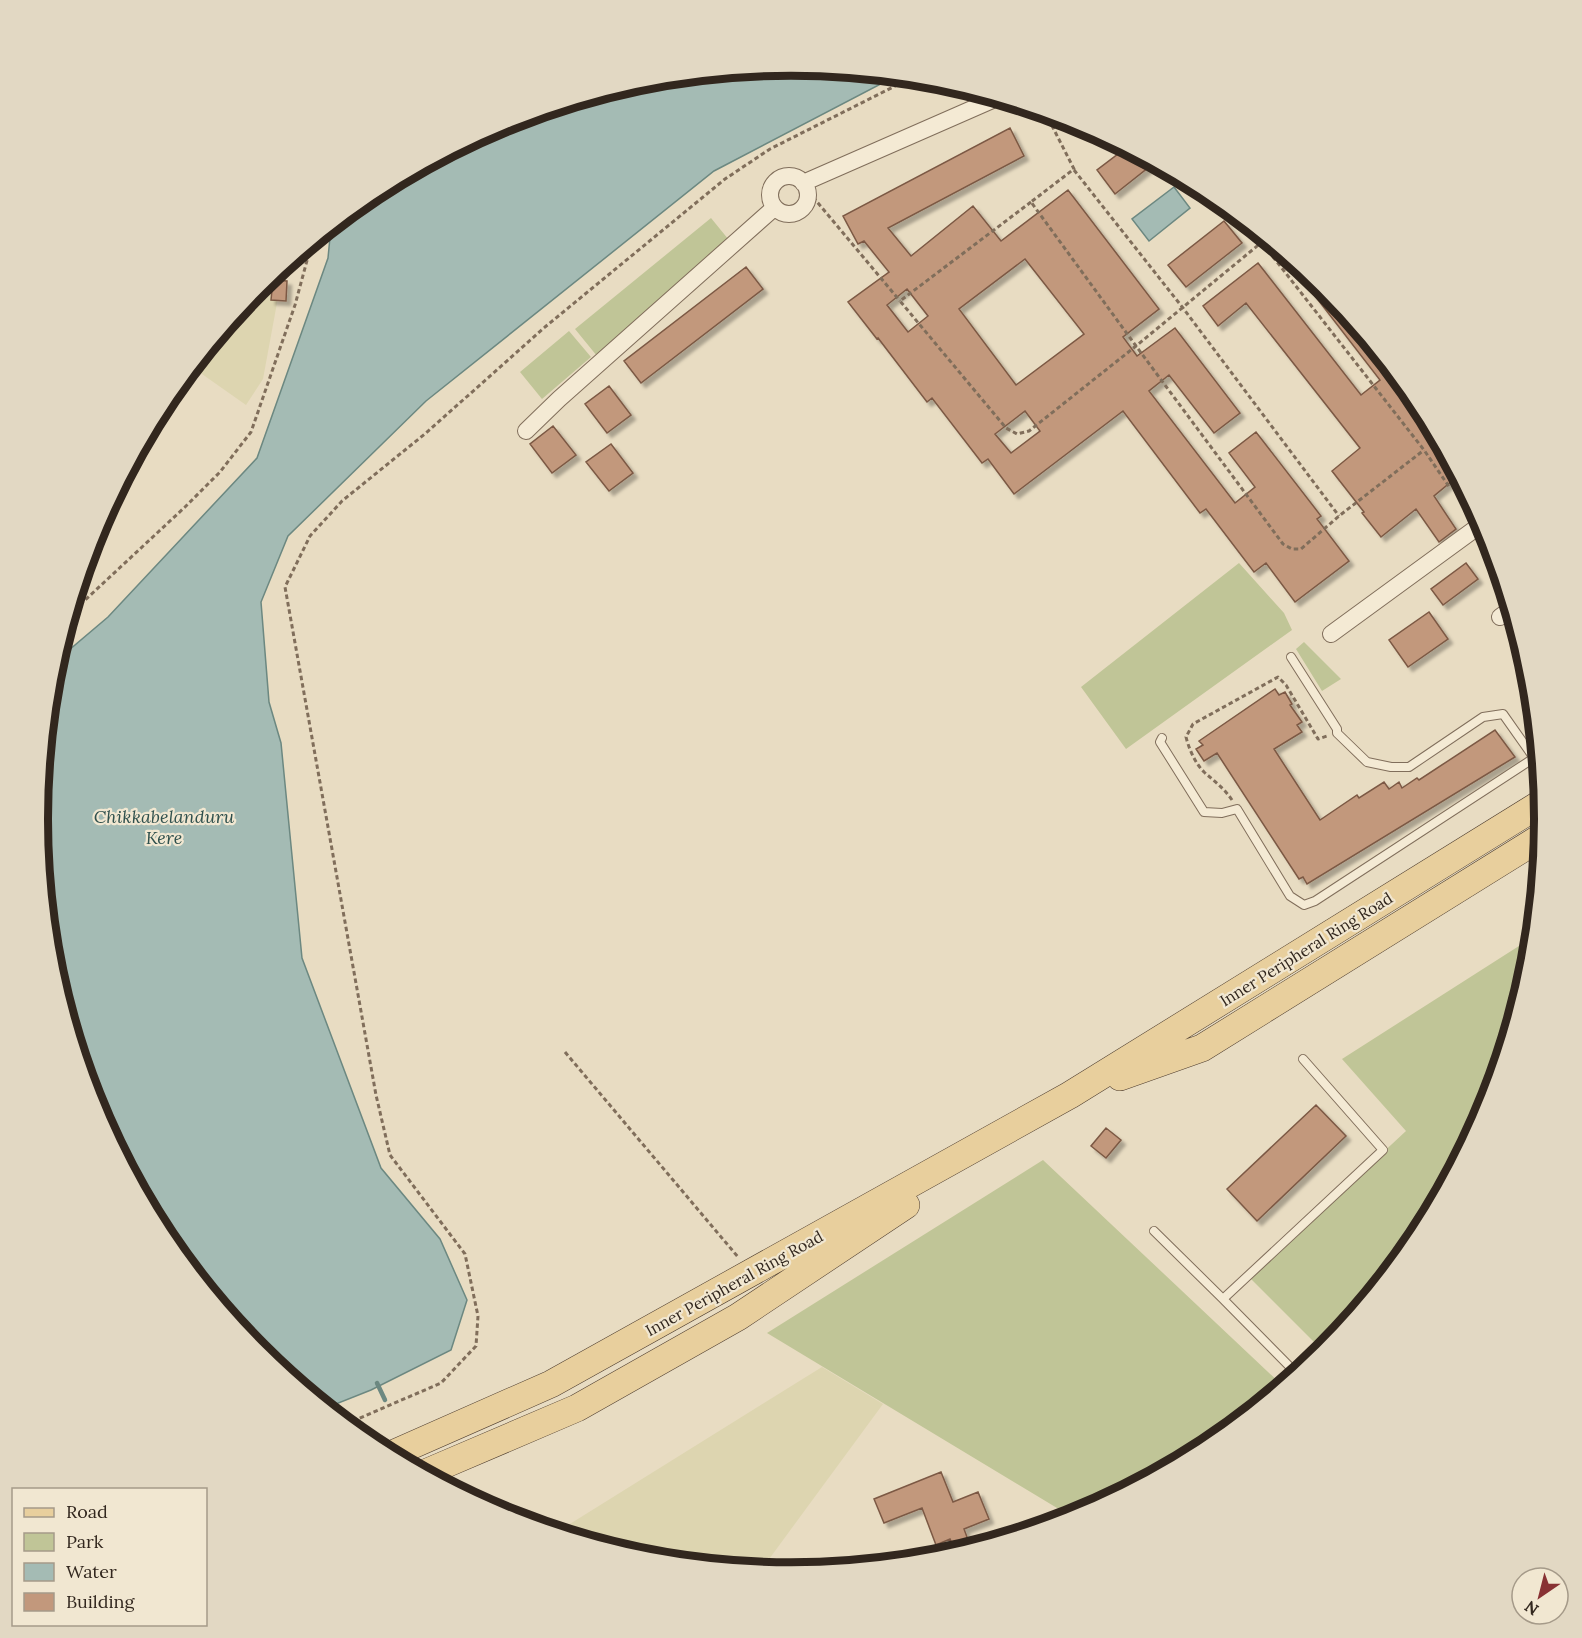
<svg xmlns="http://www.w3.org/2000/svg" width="1582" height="1638" viewBox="0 0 1582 1638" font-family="Lora,serif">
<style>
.farmland{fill:#ddd5b0}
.green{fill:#c0c597}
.water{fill:#a4bbb4;stroke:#6c8881;stroke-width:1.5}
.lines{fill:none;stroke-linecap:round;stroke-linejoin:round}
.stream{stroke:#6c8881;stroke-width:4.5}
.building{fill:#c2987c;stroke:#7c5944;stroke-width:1.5;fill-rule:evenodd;filter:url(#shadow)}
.service-casing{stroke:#806e5b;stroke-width:10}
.minor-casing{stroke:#806e5b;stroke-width:18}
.primary-casing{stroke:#4e3d2f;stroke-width:28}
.path{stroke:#806e5b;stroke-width:3;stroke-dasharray:4.5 3;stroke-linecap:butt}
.service{stroke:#f4ead4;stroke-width:8}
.minor{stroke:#f4ead4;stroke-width:16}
.primary{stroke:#e8cf9d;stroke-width:27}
.labels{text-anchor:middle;stroke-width:4.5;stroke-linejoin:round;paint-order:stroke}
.street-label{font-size:16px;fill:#32271e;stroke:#f1e7d1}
.water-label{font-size:18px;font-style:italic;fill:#2f504d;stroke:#f1e7d1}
.rim{fill:none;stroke:#32271e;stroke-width:8}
</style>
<defs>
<filter id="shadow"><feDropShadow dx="4.5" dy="4.5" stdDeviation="1.5" flood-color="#0004"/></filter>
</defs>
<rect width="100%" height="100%" fill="#e8dcc2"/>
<path class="farmland" d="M 284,265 L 263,379 L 246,405 L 192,367 L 258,286 Z
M 822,1367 L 883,1404 L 761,1570 L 644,1558 L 557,1532 Z"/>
<path class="green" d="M 711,218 L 733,245 L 597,356 L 575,329 Z
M 569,331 L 591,357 L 542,399 L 520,372 Z
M 1239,563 L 1284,613 L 1292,630 L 1126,749 L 1081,687 Z
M 1304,642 L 1341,679 L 1322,691 L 1296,649 Z
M 1533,937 L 1530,966 L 1487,1108 L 1417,1238 L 1324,1352 L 1249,1277 L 1406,1131 L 1342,1059 Z
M 1043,1160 L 1283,1386 L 1209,1446 L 1079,1515 L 1072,1517 L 767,1333 Z"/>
<path class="water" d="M 791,66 L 896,76 L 714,171 L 426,401 L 288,536 L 261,602 L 269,702 L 281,743 L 302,958 L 381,1168 L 440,1239 L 467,1300 L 451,1350 L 371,1390 L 326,1408 L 258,1352 L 164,1237 L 95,1107 L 52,966 L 38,819 L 52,672 L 55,662 L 108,617 L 257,458 L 328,258 L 331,227 L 373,192 L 503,123 L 644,80 Z
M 1174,187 L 1190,208 L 1149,241 L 1132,219 Z"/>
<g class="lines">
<path class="stream" d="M 377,1383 L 385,1400"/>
</g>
<path class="building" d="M 1010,128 L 1024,156 L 888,228 L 911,256 L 973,206 L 1001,241 L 1068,190 L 1159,309 L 1123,337 L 1137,356 L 1175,328 L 1240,413 L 1214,433 L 1169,375 L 1149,391 L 1235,503 L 1255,487 L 1229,453 L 1256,432 L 1321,516 L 1317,519 L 1349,561 L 1295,602 L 1266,563 L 1254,572 L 1206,509 L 1200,513 L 1123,411 L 1014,494 L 988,459 L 982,463 L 932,398 L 927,402 L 878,338 L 877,339 L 848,302 L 889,272 L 864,241 L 858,244 L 843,216 ZM 1025,259 L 1084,334 L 1016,385 L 959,309 ZM 907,289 L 928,316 L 908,332 L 887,305 ZM 1025,411 L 1040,431 L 1011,453 L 995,434 Z
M 1126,148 L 1154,163 L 1115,194 L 1097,170 Z
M 1224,221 L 1242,243 L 1186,287 L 1168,265 Z
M 1258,263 L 1361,395 L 1380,380 L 1295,270 L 1299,266 L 1324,286 L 1418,401 L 1458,476 L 1434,496 L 1456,529 L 1439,542 L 1416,509 L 1381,537 L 1362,513 L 1364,512 L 1332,471 L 1360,448 L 1246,303 L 1218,326 L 1203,306 Z
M 746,267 L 763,289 L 641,383 L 624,361 Z
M 273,280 L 287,281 L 286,301 L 271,300 Z
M 609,386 L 631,415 L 607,433 L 585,404 Z
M 553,426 L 576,455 L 552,473 L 530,444 Z
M 611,444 L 633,473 L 609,491 L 586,462 Z
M 1466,563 L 1478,579 L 1443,605 L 1431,589 Z
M 1429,612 L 1448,639 L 1408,667 L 1389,640 Z
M 1275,689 L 1279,695 L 1285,692 L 1292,704 L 1290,705 L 1302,722 L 1297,725 L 1302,732 L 1274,749 L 1320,820 L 1357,795 L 1359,798 L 1384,782 L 1389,789 L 1399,782 L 1402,788 L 1417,778 L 1419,780 L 1495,730 L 1515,757 L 1307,884 L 1303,877 L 1299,879 L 1217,753 L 1204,761 L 1196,749 L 1203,745 L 1199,741 Z
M 1316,1105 L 1346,1136 L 1257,1221 L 1227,1189 Z
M 1106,1128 L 1121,1140 L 1106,1158 L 1091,1146 Z
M 941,1472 L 953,1502 L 978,1492 L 989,1519 L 964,1529 L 971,1548 L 956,1553 L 950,1539 L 936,1545 L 922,1508 L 884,1523 L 874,1499 Z"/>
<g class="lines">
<defs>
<path id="service" d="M 1162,738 L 1160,742 L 1204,812 L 1222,813 L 1237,809 L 1290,896 L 1304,905 L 1315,901 L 1534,758 L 1503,714 L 1483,717 L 1409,767 L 1391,767 L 1367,762 L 1337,733 L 1337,729 L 1291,657
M 1154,1231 L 1223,1299
M 1297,1374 L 1223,1299 L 1383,1150 L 1303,1059"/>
<path id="minor" d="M770 195a19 19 0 1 1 38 0a19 19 0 1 1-38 0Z
M 803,183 L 997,98
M 526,431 L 559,399 L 774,208
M 1500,617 L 1511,609
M 1331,634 L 1483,523"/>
<path id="primary" d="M 1120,1077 L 1202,1048 L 1543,836
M 390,1455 L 551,1384 L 1070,1095 L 1543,802
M 425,1473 L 577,1408 L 738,1317 L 906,1205"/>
</defs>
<use href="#service" class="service-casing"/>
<use href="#minor" class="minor-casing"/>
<use href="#primary" class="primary-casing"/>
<path class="path" d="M 1045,112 L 1074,169 L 1031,202 L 1136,346 L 1283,544 L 1292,549 L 1301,549 L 1339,516 L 1424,450
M 1074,170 L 1183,308 L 1339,516
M 813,197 L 900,301
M 1031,202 L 900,301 L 1006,428 L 1017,434 L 1029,431 L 1136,346 L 1262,242
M 1245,221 L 1424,450 L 1450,488
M 69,615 L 185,507 L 220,472 L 251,432 L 295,305 L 312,242
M 1232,800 C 1224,788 1214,781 1204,772 C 1195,763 1189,749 1186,737 L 1193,724 L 1278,677 L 1286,685 L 1318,739 L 1327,736
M 565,1052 L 738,1257
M 346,1424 L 441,1383 L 476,1346 L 478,1316 L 465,1254 L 390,1155 L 376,1095 L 285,587 L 310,536 L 342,501 L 426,433 L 545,327 L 725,179 L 770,149 L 913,77"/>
<use href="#service" class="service"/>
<use href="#minor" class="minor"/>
<use href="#primary" class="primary"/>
</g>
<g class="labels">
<g class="street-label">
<text transform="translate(1306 949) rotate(-32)" y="6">Inner Peripheral Ring Road</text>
<text transform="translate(734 1283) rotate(-29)" y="6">Inner Peripheral Ring Road</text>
</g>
<g class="water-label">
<text x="164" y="823">Chikkabelanduru<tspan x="164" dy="21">Kere</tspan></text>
</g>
</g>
<path d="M0 0H1582V1638H0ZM48 819a743 743 0 1 1 1486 0a743 743 0 1 1-1486 0Z" fill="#e2d8c3" fill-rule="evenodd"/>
<path class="rim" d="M48 819a743 743 0 1 1 1486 0a743 743 0 1 1-1486 0Z"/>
<rect x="12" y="1488" width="195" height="138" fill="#f1e7d1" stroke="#a59a89" stroke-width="1.5"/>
<rect x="24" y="1508" width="30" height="9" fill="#e8cf9d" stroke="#a59a89" stroke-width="1.5"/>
<text x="66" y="1518" font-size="18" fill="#32271e">Road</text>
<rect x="24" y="1533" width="30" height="18" fill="#c0c597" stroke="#a59a89" stroke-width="1.5"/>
<text x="66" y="1548" font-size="18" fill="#32271e">Park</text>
<rect x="24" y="1563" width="30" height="18" fill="#a4bbb4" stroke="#a59a89" stroke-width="1.5"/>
<text x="66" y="1578" font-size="18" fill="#32271e">Water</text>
<rect x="24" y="1593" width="30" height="18" fill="#c2987c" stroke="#a59a89" stroke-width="1.5"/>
<text x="66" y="1608" font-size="18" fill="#32271e">Building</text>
<g transform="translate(1540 1596) rotate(215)"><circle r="28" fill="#f1e7d1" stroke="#a59a89" stroke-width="1.5"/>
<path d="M0-4.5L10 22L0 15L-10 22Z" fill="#883234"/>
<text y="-9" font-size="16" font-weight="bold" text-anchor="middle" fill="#32271e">N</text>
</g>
</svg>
